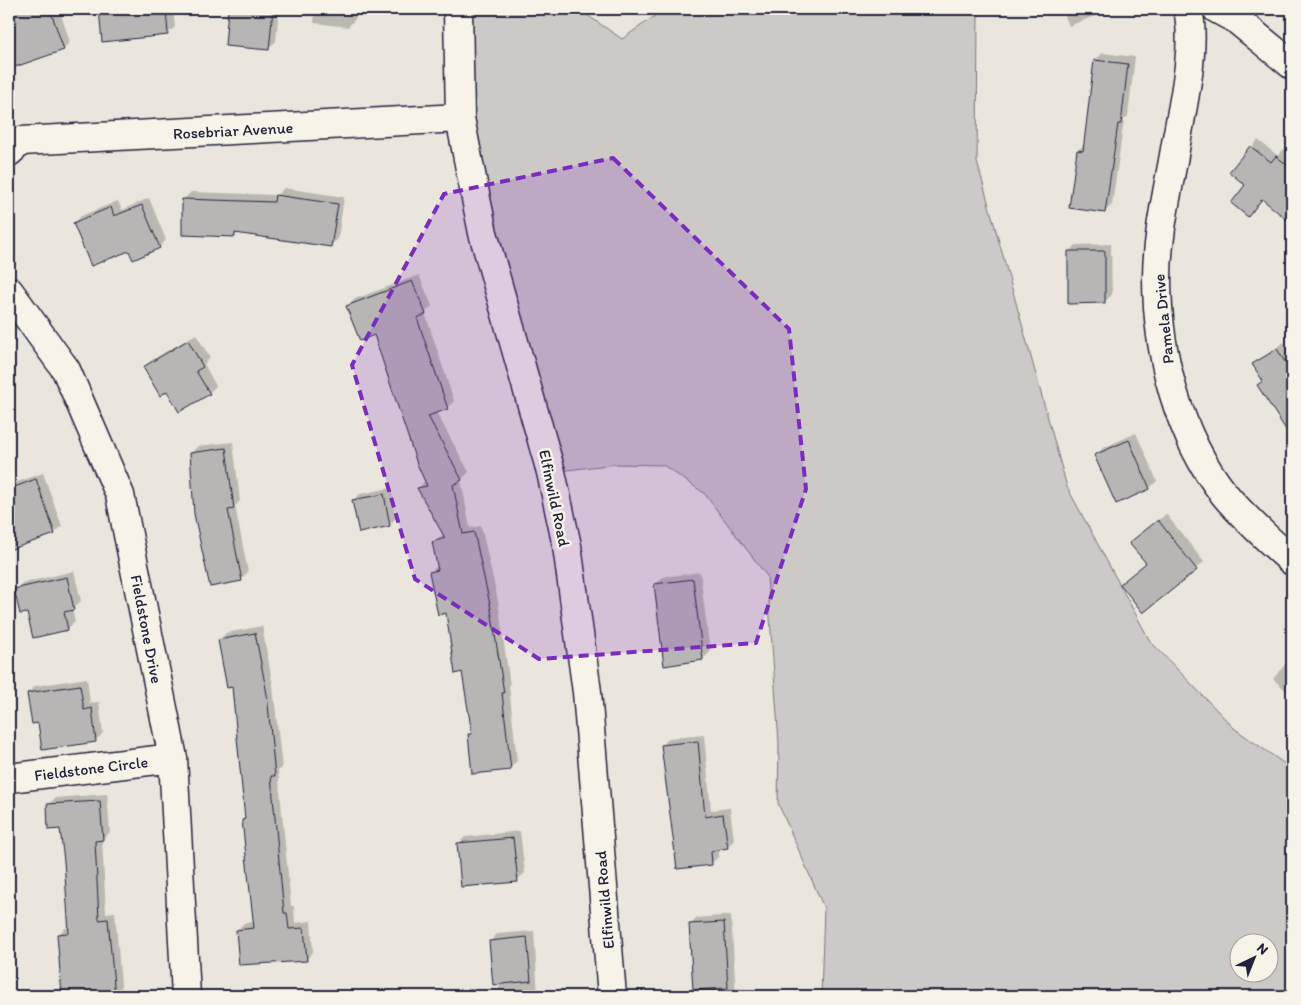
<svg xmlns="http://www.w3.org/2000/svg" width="1301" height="1005" viewBox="0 0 1301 1005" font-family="Itim,sans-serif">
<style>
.green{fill:#cdc9c6;stroke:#787680;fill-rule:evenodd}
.shadow{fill:#0003}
.building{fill:#b8b6b5;stroke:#22223b}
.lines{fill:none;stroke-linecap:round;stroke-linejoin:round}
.minor-casing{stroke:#22223b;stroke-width:31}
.tertiary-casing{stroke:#22223b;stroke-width:31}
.minor{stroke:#f7f3e8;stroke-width:28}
.tertiary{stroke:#f7f3e8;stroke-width:28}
.marked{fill:#7b2cbf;fill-opacity:0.2;stroke:#7b2cbf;stroke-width:4;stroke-dasharray:10 6;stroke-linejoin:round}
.labels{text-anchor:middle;stroke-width:5;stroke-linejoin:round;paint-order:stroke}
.street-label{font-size:16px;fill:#22223b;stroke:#f7f3e8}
</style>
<rect width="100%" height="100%" fill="#eae6de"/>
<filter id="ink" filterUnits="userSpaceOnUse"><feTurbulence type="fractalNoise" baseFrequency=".02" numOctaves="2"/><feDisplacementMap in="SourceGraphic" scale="10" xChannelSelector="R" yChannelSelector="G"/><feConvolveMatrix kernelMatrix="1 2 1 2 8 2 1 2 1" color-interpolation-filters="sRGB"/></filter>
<g filter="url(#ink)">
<path class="green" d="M 458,9 L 586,9 L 587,15 L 622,39 L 655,16 L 656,9 L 978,9 L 977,162 L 1067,487 L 1150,641 L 1235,729 L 1292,769 L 1292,996 L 821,996 L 824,908 L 778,803 L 779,743 L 767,576 L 704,493 L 663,465 L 616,464 L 551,472 L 483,233 ZM 1238,942 L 1268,942 L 1268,972 L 1238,972 Z"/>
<path class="shadow" d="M 9,9 L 59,9 L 70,42 L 63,49 L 9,68 Z
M 100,9 L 173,9 L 175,27 L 167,34 L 103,40 Z
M 229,9 L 279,9 L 276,41 L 269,48 L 226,45 Z
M 315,9 L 357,9 L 355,19 L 348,27 L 314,23 Z
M 1062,9 L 1108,9 L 1105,12 L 1069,26 Z
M 1103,53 L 1135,57 L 1128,116 L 1124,120 L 1112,205 L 1104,212 L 1078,150 L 1086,143 L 1095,60 Z
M 1258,140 L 1278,156 L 1284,149 L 1292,156 L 1292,218 L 1263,198 L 1248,216 L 1247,185 L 1231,172 Z
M 284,188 L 344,197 L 338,239 L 330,246 L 238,232 L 235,236 L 184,199 L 191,192 L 277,195 Z
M 149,198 L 166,240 L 159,247 L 130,249 L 74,224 L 81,216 L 118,201 L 122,210 Z
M 1111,244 L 1112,295 L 1104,302 L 1069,252 L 1076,245 Z
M 419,275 L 432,306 L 425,313 L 454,401 L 447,408 L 436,412 L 469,472 L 461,480 L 470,528 L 481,526 L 498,601 L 510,685 L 509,686 L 517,761 L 510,768 L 469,735 L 473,730 L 463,671 L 447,611 L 430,573 L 438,565 L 433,542 L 444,534 L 418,488 L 426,480 L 375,334 L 348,306 L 355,299 Z
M 196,334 L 210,358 L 204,364 L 216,386 L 209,393 L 167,390 L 145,367 L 152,360 Z
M 1284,342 L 1292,355 L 1292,436 L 1259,386 L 1264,380 L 1254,364 Z
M 1136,433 L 1157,481 L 1150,488 L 1117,503 L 1096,455 L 1103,448 Z
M 233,442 L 240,501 L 235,506 L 248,572 L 241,580 L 191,453 L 198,446 Z
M 43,473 L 62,526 L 54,533 L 9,549 L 9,485 Z
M 391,488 L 396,518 L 389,525 L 353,501 L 360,494 Z
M 1166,514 L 1204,562 L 1143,611 L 1121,584 L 1147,562 L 1131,543 Z
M 74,571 L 81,601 L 72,609 L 75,622 L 67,629 L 28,611 L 16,590 L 23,583 Z
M 700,572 L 710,652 L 703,659 L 656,584 L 663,577 Z
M 262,626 L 273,686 L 282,768 L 278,771 L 291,906 L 294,906 L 295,923 L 311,921 L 313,952 L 306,960 L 237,930 L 244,923 L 254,922 L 243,820 L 246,817 L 233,686 L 219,640 L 226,633 Z
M 1292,656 L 1292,696 L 1273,679 Z
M 87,678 L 90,703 L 99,702 L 103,733 L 96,740 L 43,748 L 39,721 L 28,693 L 35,686 Z
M 704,735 L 711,810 L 730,808 L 734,840 L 727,847 L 718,848 L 719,856 L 712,863 L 662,745 L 669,738 Z
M 107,794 L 110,832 L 102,840 L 106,913 L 115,912 L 122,996 L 61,996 L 63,985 L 58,935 L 65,928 L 70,927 L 61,828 L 48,805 L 55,798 Z
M 520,831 L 525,873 L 517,880 L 458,844 L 465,837 Z
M 731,915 L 736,996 L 695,996 L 690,925 L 697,918 Z
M 534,931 L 538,996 L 499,996 L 499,983 L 490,942 L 497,934 Z"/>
<path class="building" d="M 12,9 L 50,9 L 64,50 L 9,69 L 9,24 L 16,22 Z
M 99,9 L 166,9 L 168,35 L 102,42 Z
M 228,9 L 273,9 L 269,50 L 225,46 Z
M 1094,60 L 1128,64 L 1121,124 L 1118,124 L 1105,213 L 1069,208 L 1077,150 L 1083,151 Z
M 1250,146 L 1271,162 L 1276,156 L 1292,169 L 1292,224 L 1262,199 L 1248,217 L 1231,203 L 1245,185 L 1229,172 Z
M 275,195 L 338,204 L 331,247 L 235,233 L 235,237 L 182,235 L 182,199 L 274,202 Z
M 142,205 L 160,248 L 133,260 L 129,251 L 91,266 L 73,223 L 111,207 L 114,216 Z
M 1068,251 L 1105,251 L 1105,303 L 1068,304 Z
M 412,281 L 426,314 L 417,318 L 448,409 L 428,416 L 462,480 L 453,485 L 463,534 L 474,532 L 491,609 L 504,693 L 502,693 L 511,770 L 472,774 L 468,734 L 472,734 L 462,672 L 455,674 L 446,613 L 438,615 L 429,572 L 438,570 L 432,542 L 445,538 L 417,488 L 427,486 L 417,464 L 374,335 L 360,341 L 346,306 Z
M 188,340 L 203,367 L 196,371 L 210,394 L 179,412 L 167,391 L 160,396 L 143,367 Z
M 1277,349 L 1292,373 L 1292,439 L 1257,385 L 1263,381 L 1252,364 Z
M 1129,440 L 1150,489 L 1116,504 L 1094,455 Z
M 226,448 L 234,509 L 228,510 L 242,581 L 210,587 L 194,514 L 190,453 Z
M 36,479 L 55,534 L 9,550 L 9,489 Z
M 384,494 L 390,526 L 359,533 L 352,500 Z
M 1158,520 L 1197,570 L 1143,613 L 1120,584 L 1146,563 L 1129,543 Z
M 67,577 L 74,610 L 64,612 L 68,630 L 33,638 L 27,613 L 20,614 L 14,589 Z
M 693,579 L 703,660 L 664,666 L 654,584 Z
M 255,633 L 267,694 L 275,776 L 271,776 L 284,913 L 287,913 L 289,929 L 304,928 L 307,961 L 239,965 L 236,930 L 254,928 L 242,820 L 245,819 L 232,687 L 227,688 L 218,640 Z
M 80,685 L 84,710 L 92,708 L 96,742 L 42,750 L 38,723 L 32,724 L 27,693 Z
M 698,741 L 705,817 L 723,814 L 728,848 L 711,851 L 712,865 L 677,869 L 661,745 Z
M 100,801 L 103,840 L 95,841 L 99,920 L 108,919 L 115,996 L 62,996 L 57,934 L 69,933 L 64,861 L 60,829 L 48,830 L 47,804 Z
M 513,838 L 518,882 L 461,887 L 457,843 Z
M 724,922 L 728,988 L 693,990 L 689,924 Z
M 527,937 L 531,981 L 493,985 L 489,941 Z"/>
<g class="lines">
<defs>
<path id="minor" d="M 1188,9 C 1197,50 1181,112 1174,155 C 1167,195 1157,237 1157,278 C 1157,353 1178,436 1225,495 C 1245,519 1269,540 1292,561
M 1217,9 L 1237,20 L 1292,65
M 9,152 L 21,141 L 460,118
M 9,291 L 66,370 L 120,495 L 173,758 L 186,996
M 9,778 L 173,758"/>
<path id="tertiary" d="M 458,9 L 460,118 L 472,179 L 483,233 L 551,472 L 567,546 L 587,692 L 612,996"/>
</defs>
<use href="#minor" class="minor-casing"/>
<use href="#tertiary" class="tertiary-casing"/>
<use href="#minor" class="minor"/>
<use href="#tertiary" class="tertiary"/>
</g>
</g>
<path class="marked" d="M 613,158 L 789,329 L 806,489 L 756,643 L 539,659 L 415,579 L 352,365 L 444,194 Z"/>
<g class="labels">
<g class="street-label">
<text transform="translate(233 130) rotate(-3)" y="6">Rosebriar Avenue</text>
<text transform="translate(1163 319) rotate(-96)" y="6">Pamela Drive</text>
<text transform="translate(555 498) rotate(78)" y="6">Elfinwild Road</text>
<text transform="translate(147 629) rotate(79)" y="6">Fieldstone Drive</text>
<text transform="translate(91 768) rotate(-7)" y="6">Fieldstone Circle</text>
<text transform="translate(604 900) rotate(-95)" y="6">Elfinwild Road</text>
</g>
</g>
<rect width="1301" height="1005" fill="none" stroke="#f7f3e8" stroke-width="30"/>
<rect x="15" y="15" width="1271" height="975" fill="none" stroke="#22223b" stroke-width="2" filter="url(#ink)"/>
<g transform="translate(1254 958) rotate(43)"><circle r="24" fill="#f7f3e8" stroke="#a29fa3"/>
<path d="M0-4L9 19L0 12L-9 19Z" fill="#22223b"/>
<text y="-8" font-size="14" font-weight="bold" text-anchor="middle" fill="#22223b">N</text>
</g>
</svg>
